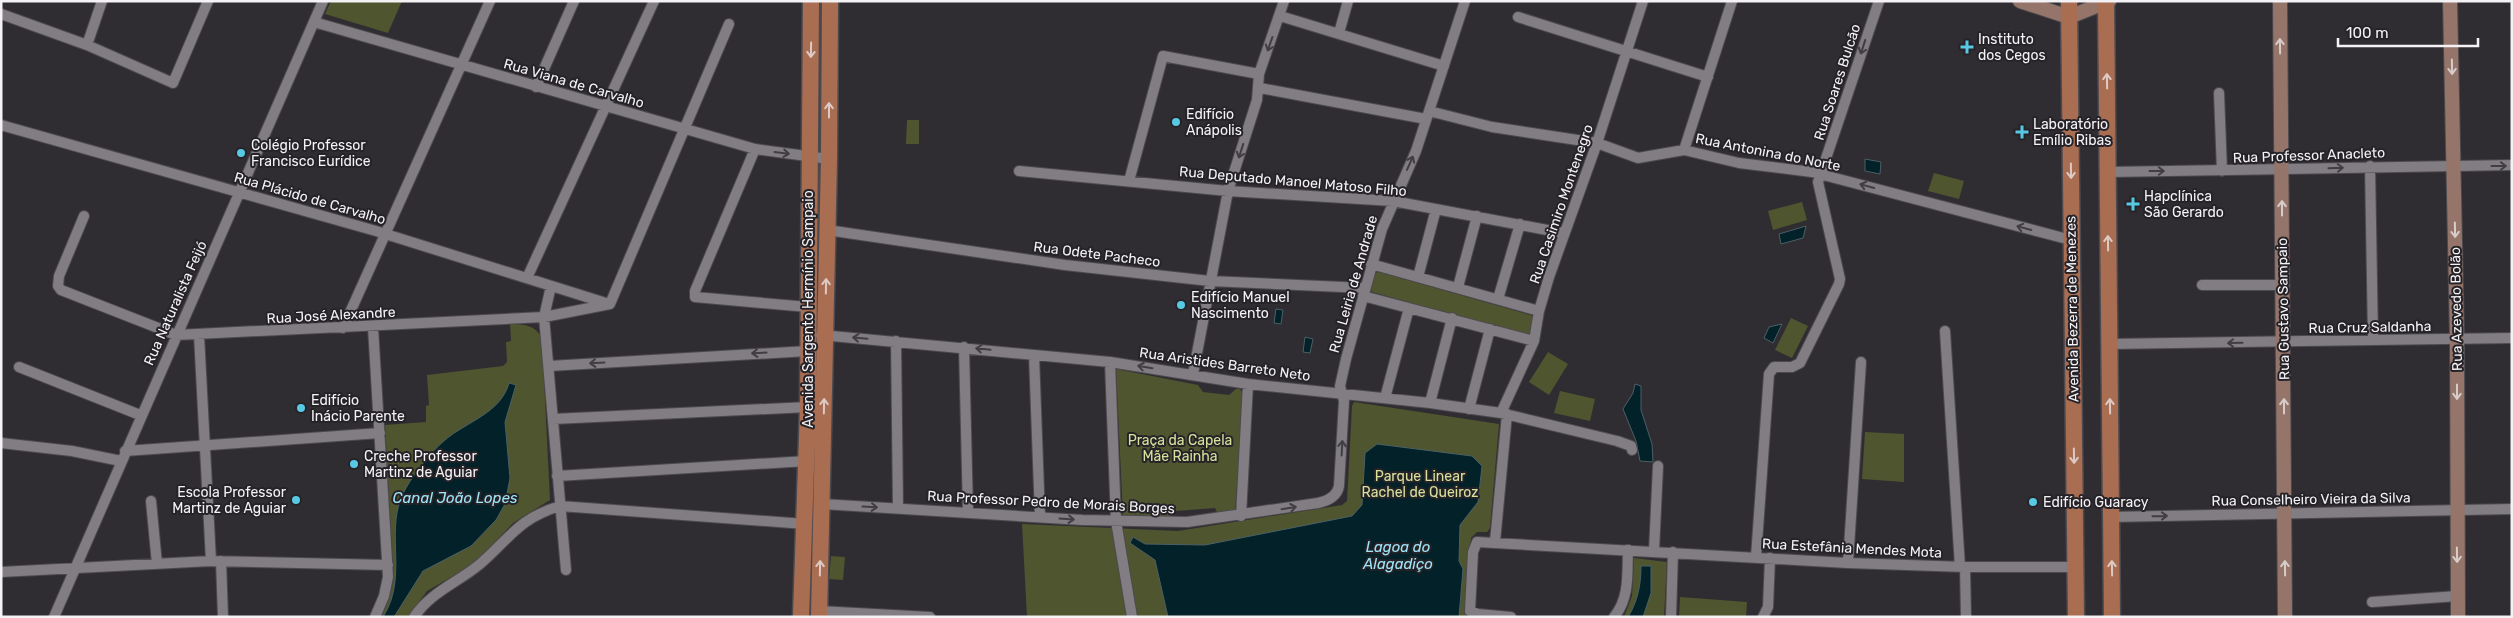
<svg xmlns="http://www.w3.org/2000/svg" width="2513" height="618" viewBox="0 0 2513 618" font-family="Rubik,sans-serif">
<style>
.green{fill:#4f552f}
.water{fill:#032128;stroke:#4b6066}
.lines{fill:none;stroke-linecap:round;stroke-linejoin:round}
.street-casing{stroke:#4d4a4f;stroke-width:12}
.secondary-casing{stroke:#4d4a4f;stroke-width:16}
.primary-casing{stroke:#4d4a4f;stroke-width:19}
.street{stroke:#817d83;stroke-width:10}
.secondary{stroke:#95756a;stroke-width:14}
.primary{stroke:#a96d52;stroke-width:16}
.oneway{stroke:#413e43}
.oneway2{stroke:#d8cccb}
.oneway3{stroke:#decac4}
.poi-dot{fill:#58c9e3;stroke:#262328;stroke-width:2}
.labels{text-anchor:middle;stroke-width:4;stroke-linejoin:round;paint-order:stroke}
.poi-label{font-size:14px;fill:#f4f2f5;stroke:#262328;text-anchor:start}
.street-label{font-size:14px;fill:#f4f2f5;stroke:#262328}
.park-label{font-size:14px;fill:#d6e29b;stroke:#262328}
.water-label{font-size:15px;font-style:italic;fill:#9ee4f7;stroke:#262328}
</style>
<rect width="100%" height="100%" fill="#302d32"/>
<path class="green" d="M 331,1 L 402,1 L 388,33 L 325,14 Z
M 907,120 L 919,120 L 919,144 L 906,144 Z
M 1934,173 L 1964,181 L 1959,199 L 1928,191 Z
M 1802,202 L 1807,220 L 1773,230 L 1768,211 Z
M 1379,272 L 1530,315 L 1533,316 L 1531,333 L 1525,335 L 1372,292 L 1370,290 L 1373,273 Z
M 1791,318 L 1808,326 L 1792,358 L 1775,350 Z
M 510,324 C 524,324 535,325 542,338 L 550,500 L 513,523 L 474,564 L 427,591 L 408,617 L 378,617 L 391,584 L 393,570 L 385,425 L 426,422 L 426,406 L 429,405 L 427,375 L 503,366 L 507,362 L 506,342 L 511,341 Z
M 1548,352 L 1568,364 L 1549,395 L 1529,382 Z
M 1116,369 L 1198,385 L 1203,392 L 1229,395 L 1236,389 L 1240,389 L 1244,395 L 1235,512 L 1218,514 L 1215,508 L 1176,511 L 1170,518 L 1123,516 Z
M 1560,391 L 1595,399 L 1590,421 L 1554,413 Z
M 1354,402 L 1499,424 L 1490,528 L 1487,532 L 1477,532 L 1471,538 L 1465,612 L 1468,617 L 1027,617 L 1022,524 L 1178,531 L 1342,505 L 1347,501 L 1352,406 Z
M 1865,432 L 1904,434 L 1904,482 L 1862,479 Z
M 831,556 L 845,557 L 843,580 L 829,579 Z
M 1634,558 L 1667,562 L 1664,617 L 1624,617 L 1632,596 Z
M 1680,597 L 1747,602 L 1746,617 L 1679,617 Z"/>
<path class="water" d="M 1865,159 L 1881,162 L 1880,174 L 1865,171 Z
M 1806,226 L 1803,238 L 1781,244 L 1779,234 Z
M 1276,309 L 1283,310 L 1281,324 L 1274,323 Z
M 1782,324 L 1773,343 L 1764,338 L 1769,327 Z
M 1305,337 L 1313,339 L 1310,353 L 1303,352 Z
M 509,383 L 516,385 L 505,422 L 510,478 L 505,504 L 496,520 L 471,546 L 423,571 L 394,617 L 383,617 C 410,575 382,528 406,488 C 416,471 430,453 445,440 C 466,422 501,413 509,383 Z
M 1635,384 L 1641,386 L 1641,410 L 1652,444 L 1653,462 L 1640,461 L 1636,441 L 1623,409 L 1633,393 Z
M 1377,444 L 1472,456 L 1482,466 L 1478,502 L 1460,525 L 1459,561 L 1463,569 L 1459,617 L 1168,617 L 1155,560 L 1130,543 L 1133,537 L 1145,544 L 1205,545 L 1352,516 L 1362,505 L 1365,453 Z
M 1641,566 L 1651,566 L 1651,593 L 1643,617 L 1628,617 C 1638,601 1641,584 1641,566 Z"/>
<g class="lines">
<defs>
<path id="street" d="M 1,14 L 87,45 L 173,83 L 208,1
M 1280,16 L 1444,66
M 1518,17 L 1708,77
M 314,22 L 755,149 L 829,159
M 1339,33 L 1348,1
M 87,45 L 102,1
M 536,87 L 574,1
M 1260,88 L 1426,119
M 2219,93 L 2222,171
M 1429,111 L 1492,127 L 1597,143 L 1638,158 L 1684,150 L 1739,163 L 1812,172 L 2071,240
M 1,125 L 376,231 L 609,304
M 755,149 L 695,291 L 695,297 L 808,307
M 1684,150 L 1732,1
M 2370,166 L 2373,339
M 1019,171 L 1228,191 L 1393,201 L 1563,233
M 2108,172 L 2512,165
M 1129,181 L 1163,56 L 1259,74
M 84,216 L 59,276 L 58,286 L 61,290 L 176,335 L 544,317 L 610,304
M 827,230 L 1065,265 L 1210,281 L 1365,288
M 1371,264 L 1539,311
M 1418,277 L 1436,209
M 527,278 L 654,1
M 2202,285 L 2283,285
M 551,286 L 544,317 L 566,570
M 1458,287 L 1477,216
M 1363,296 L 1534,341
M 1498,299 L 1520,224
M 610,304 L 729,24
M 373,327 L 388,577 L 384,596 L 375,617
M 343,328 L 490,1
M 1945,331 L 1960,567
M 199,335 L 211,561
M 821,335 L 1110,362 L 1248,384 L 1430,403 L 1501,413 L 1617,441 L 1631,446 L 1632,450
M 896,341 L 898,508
M 2109,344 L 2512,338
M 964,347 L 968,512
M 1034,355 L 1040,517
M 1110,362 L 1116,521 L 1132,617
M 549,366 L 808,351
M 19,367 L 140,415
M 1193,374 L 1228,191 L 1257,100 L 1259,74 L 1284,1
M 1385,398 L 1409,308
M 1430,403 L 1452,318
M 1469,409 L 1490,329
M 1501,413 L 1534,341 L 1539,311 L 1549,277 L 1597,143 L 1643,1
M 553,419 L 808,407
M 1,443 L 72,451 L 121,461
M 125,451 L 380,433
M 557,476 L 807,461
M 151,501 L 157,564
M 822,504 L 1083,520 L 1187,522 L 1318,503 C 1327,501 1337,497 1339,486 L 1344,401 L 1340,386 L 1346,359 L 1382,229 L 1416,151 L 1465,1
M 1241,516 L 1248,384
M 2111,517 L 2512,509
M 1495,542 L 1507,414
M 1654,551 L 1658,466
M 1756,557 L 1769,374 L 1774,367 L 1792,367 L 1800,363 L 1839,284 L 1840,279 L 1818,182 L 1879,1
M 221,561 L 223,617
M 1848,563 L 1861,362
M 1965,567 L 1966,617
M 1,572 L 211,561 L 388,565
M 2372,602 L 2458,596
M 819,611 L 930,617
M 54,617 L 323,1
M 414,617 C 431,592 457,583 480,564 C 509,539 519,518 560,506 L 805,524
M 1511,617 L 1478,614 L 1470,611 L 1473,552 L 1477,542 L 1848,563 L 1965,567 L 2075,567
M 1614,617 C 1630,598 1627,573 1628,550
M 1671,617 L 1673,552
M 1763,617 L 1768,607 L 1770,558"/>
<path id="secondary" d="M 2020,1 L 2069,17 L 2109,1
M 2280,1 L 2285,617
M 2450,1 L 2457,339 L 2458,617"/>
<path id="primary" d="M 2069,1 L 2076,617
M 2106,1 L 2112,617
M 801,617 L 808,407 L 811,1
M 819,617 L 829,159 L 830,1"/>
</defs>
<use href="#street" class="street-casing"/>
<use href="#secondary" class="secondary-casing"/>
<use href="#primary" class="primary-casing"/>
<use href="#street" class="street"/>
<use href="#secondary" class="secondary"/>
<use href="#primary" class="primary"/>
</g>
<defs><path id="oneway-shaft" d="M-6 0H5M1.5-3L5.5 0L1.5 3" fill="none" stroke-width="1.6" stroke-linecap="round" stroke-linejoin="round" transform="scale(1.25)"/></defs>
<g class="oneway">
<use href="#oneway-shaft" transform="translate(1270 44) rotate(109)"/>
<use href="#oneway-shaft" transform="translate(1863 47) rotate(108)"/>
<use href="#oneway-shaft" transform="translate(1241 151) rotate(108)"/>
<use href="#oneway-shaft" transform="translate(782 153) rotate(7)"/>
<use href="#oneway-shaft" transform="translate(1410 163) rotate(-66)"/>
<use href="#oneway-shaft" transform="translate(2499 166)"/>
<use href="#oneway-shaft" transform="translate(2336 168) rotate(-2)"/>
<use href="#oneway-shaft" transform="translate(2157 171)"/>
<use href="#oneway-shaft" transform="translate(1867 186) rotate(-165)"/>
<use href="#oneway-shaft" transform="translate(2024 228) rotate(-165)"/>
<use href="#oneway-shaft" transform="translate(860 338) rotate(-175)"/>
<use href="#oneway-shaft" transform="translate(2235 343) rotate(179)"/>
<use href="#oneway-shaft" transform="translate(983 349) rotate(-174)"/>
<use href="#oneway-shaft" transform="translate(759 353) rotate(177)"/>
<use href="#oneway-shaft" transform="translate(597 363) rotate(177)"/>
<use href="#oneway-shaft" transform="translate(1145 367) rotate(-171)"/>
<use href="#oneway-shaft" transform="translate(1342 448) rotate(-87)"/>
<use href="#oneway-shaft" transform="translate(870 507) rotate(3)"/>
<use href="#oneway-shaft" transform="translate(1289 508) rotate(-9)"/>
<use href="#oneway-shaft" transform="translate(2160 516) rotate(-1)"/>
<use href="#oneway-shaft" transform="translate(1067 519) rotate(4)"/>
</g>
<g class="oneway2">
<use href="#oneway-shaft" transform="translate(2280 46) rotate(-91)"/>
<use href="#oneway-shaft" transform="translate(2452 67) rotate(89)"/>
<use href="#oneway-shaft" transform="translate(2282 208) rotate(-90)"/>
<use href="#oneway-shaft" transform="translate(2455 230) rotate(89)"/>
<use href="#oneway-shaft" transform="translate(2457 392) rotate(90)"/>
<use href="#oneway-shaft" transform="translate(2284 406) rotate(-90)"/>
<use href="#oneway-shaft" transform="translate(2457 555) rotate(89)"/>
<use href="#oneway-shaft" transform="translate(2285 568) rotate(-91)"/>
</g>
<g class="oneway3">
<use href="#oneway-shaft" transform="translate(811 50) rotate(91)"/>
<use href="#oneway-shaft" transform="translate(2107 81) rotate(-91)"/>
<use href="#oneway-shaft" transform="translate(829 110) rotate(-90)"/>
<use href="#oneway-shaft" transform="translate(2071 171) rotate(89)"/>
<use href="#oneway-shaft" transform="translate(2108 243) rotate(-91)"/>
<use href="#oneway-shaft" transform="translate(826 286) rotate(-89)"/>
<use href="#oneway-shaft" transform="translate(824 406) rotate(-89)"/>
<use href="#oneway-shaft" transform="translate(2110 406) rotate(-91)"/>
<use href="#oneway-shaft" transform="translate(2074 456) rotate(89)"/>
<use href="#oneway-shaft" transform="translate(820 568) rotate(-89)"/>
<use href="#oneway-shaft" transform="translate(2112 568) rotate(-91)"/>
</g>
<g class="poi-dot">
<path d="M1964.5 39.5h5v5h5v5h-5v5h-5v-5h-5v-5h5z"/>
<circle cx="1176" cy="122" r="5"/>
<path d="M2019.5 124.5h5v5h5v5h-5v5h-5v-5h-5v-5h5z"/>
<circle cx="241" cy="153" r="5"/>
<path d="M2130.5 196.5h5v5h5v5h-5v5h-5v-5h-5v-5h5z"/>
<circle cx="1181" cy="305" r="5"/>
<circle cx="301" cy="408" r="5"/>
<circle cx="354" cy="464" r="5"/>
<circle cx="296" cy="500" r="5"/>
<circle cx="2033" cy="502" r="5"/>
</g>
<g class="labels">
<g class="poi-label">
<text x="1978" y="44">Instituto<tspan x="1978" dy="16">dos Cegos</tspan></text>
<text x="1186" y="119">Edifício<tspan x="1186" dy="16">Anápolis</tspan></text>
<text x="2033" y="129">Laboratório<tspan x="2033" dy="16">Emílio Ribas</tspan></text>
<text x="251" y="150">Colégio Professor<tspan x="251" dy="16">Francisco Eurídice</tspan></text>
<text x="2144" y="201">Hapclínica<tspan x="2144" dy="16">São Gerardo</tspan></text>
<text x="1191" y="302">Edifício Manuel<tspan x="1191" dy="16">Nascimento</tspan></text>
<text x="311" y="405">Edifício<tspan x="311" dy="16">Inácio Parente</tspan></text>
<text x="364" y="461">Creche Professor<tspan x="364" dy="16">Martinz de Aguiar</tspan></text>
<text x="286" y="497" text-anchor="end">Escola Professor<tspan x="286" dy="16">Martinz de Aguiar</tspan></text>
<text x="2043" y="507">Edifício Guaracy</text>
</g>
<g class="street-label">
<text transform="translate(1837 82) rotate(-72)" y="5">Rua Soares Bulcão</text>
<text transform="translate(574 83) rotate(16)" y="5">Rua Viana de Carvalho</text>
<text transform="translate(1768 152) rotate(11)" y="5">Rua Antonina do Norte</text>
<text transform="translate(2309 155) rotate(-2)" y="5">Rua Professor Anacleto</text>
<text transform="translate(1293 181) rotate(5)" y="5">Rua Deputado Manoel Matoso Filho</text>
<text transform="translate(310 198) rotate(16)" y="5">Rua Plácido de Carvalho</text>
<text transform="translate(1561 204) rotate(-71)" y="5">Rua Casimiro Montenegro</text>
<text transform="translate(1097 254) rotate(7)" y="5">Rua Odete Pacheco</text>
<text transform="translate(1353 284) rotate(-74)" y="5">Rua Leiria de Andrade</text>
<text transform="translate(175 303) rotate(-66)" y="5">Rua Naturalista Feijó</text>
<text transform="translate(808 309) rotate(-90)" y="5">Avenida Sargento Hermínio Sampaio</text>
<text transform="translate(2072 309) rotate(-91)" y="5">Avenida Bezerra de Menezes</text>
<text transform="translate(2283 309) rotate(-91)" y="5">Rua Gustavo Sampaio</text>
<text transform="translate(2456 309) rotate(-91)" y="5">Rua Azevedo Bolão</text>
<text transform="translate(331 315) rotate(-3)" y="5">Rua José Alexandre</text>
<text transform="translate(2370 327) rotate(-1)" y="5">Rua Cruz Saldanha</text>
<text transform="translate(1225 364) rotate(8)" y="5">Rua Aristides Barreto Neto</text>
<text transform="translate(2311 499) rotate(-1)" y="5">Rua Conselheiro Vieira da Silva</text>
<text transform="translate(1051 502) rotate(3)" y="5">Rua Professor Pedro de Morais Borges</text>
<text transform="translate(1852 548) rotate(3)" y="5">Rua Estefânia Mendes Mota</text>
</g>
<g class="park-label">
<text x="1180" y="445">Praça da Capela<tspan x="1180" dy="16">Mãe Rainha</tspan></text>
<text x="1420" y="481">Parque Linear<tspan x="1420" dy="16">Rachel de Queiroz</tspan></text>
</g>
<g class="water-label">
<text x="455" y="503">Canal João Lopes</text>
<text x="1398" y="552">Lagoa do<tspan x="1398" dy="17">Alagadiço</tspan></text>
</g>
</g>
<rect width="2513" height="618" fill="none" stroke="#f4f2f5" stroke-width="5"/>
<path d="M2338 38v8h140v-8" fill="none" stroke="#f4f2f5" stroke-width="2.5"/>
<text x="2346" y="38" font-size="15" fill="#f4f2f5" stroke="#262328" stroke-width="4" paint-order="stroke">100 m</text>
</svg>
